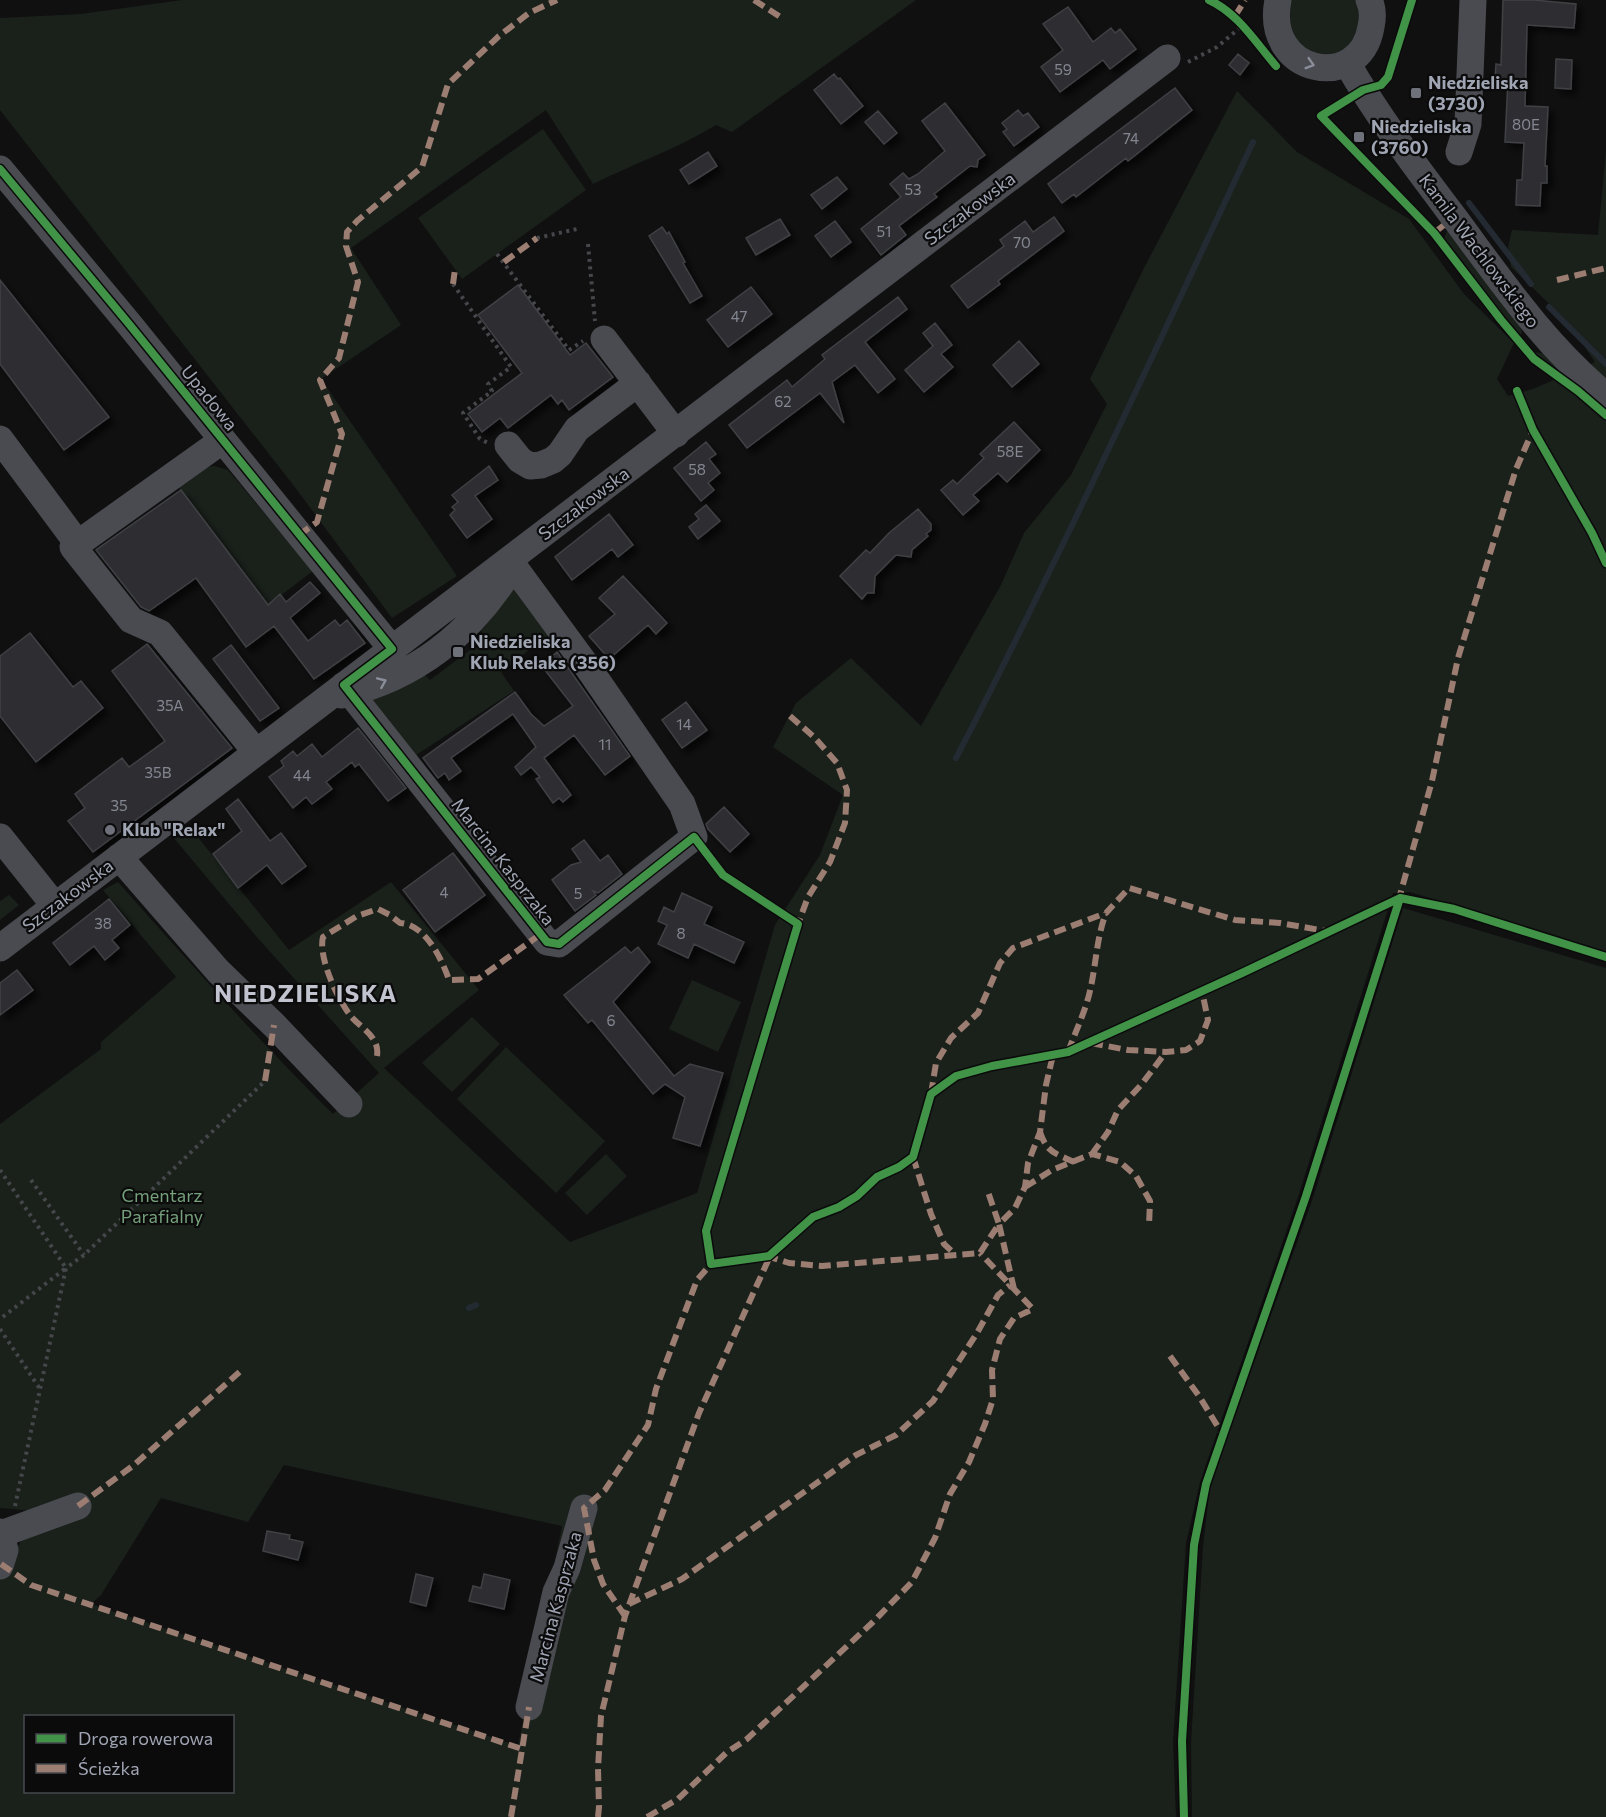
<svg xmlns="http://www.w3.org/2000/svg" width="1606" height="1817" viewBox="0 0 1606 1817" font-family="Commissioner,sans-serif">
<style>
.green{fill:#1a211b;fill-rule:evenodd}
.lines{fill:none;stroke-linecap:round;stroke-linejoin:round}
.stream{stroke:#232a32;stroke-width:6}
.building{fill:#2e2e30;stroke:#3f4045;stroke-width:1.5;filter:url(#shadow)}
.path{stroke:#46474b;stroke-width:4;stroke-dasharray:3 4.5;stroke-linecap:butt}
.minor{stroke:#4a4b50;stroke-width:27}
.quiet{stroke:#9b7d72;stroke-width:6;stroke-dasharray:12 6;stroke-linecap:butt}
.cycleway-casing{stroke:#0b0b0c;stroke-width:11}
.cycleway{stroke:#419447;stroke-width:8}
.oneway{stroke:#8a8e9a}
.poi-dot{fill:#6e717a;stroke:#0b0b0c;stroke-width:2}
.labels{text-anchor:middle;stroke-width:4.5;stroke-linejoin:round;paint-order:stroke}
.number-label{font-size:15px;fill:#848792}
.poi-label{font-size:18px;font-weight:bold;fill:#a0a5b3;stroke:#0b0b0c;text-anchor:start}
.street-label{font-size:18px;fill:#a0a5b3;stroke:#0b0b0c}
.park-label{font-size:18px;fill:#75a07a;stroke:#0b0b0c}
.district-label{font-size:24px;font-weight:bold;letter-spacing:1.5px;fill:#c1c4cf;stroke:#0b0b0c}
</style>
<defs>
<filter id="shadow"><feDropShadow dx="5.5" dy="5.5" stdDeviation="3" flood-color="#0009"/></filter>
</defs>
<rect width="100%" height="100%" fill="#101011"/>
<path class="green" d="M 182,0 L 916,0 L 732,132 L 716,125 C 677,149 633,164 593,184 L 546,110 L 351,248 L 401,325 L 321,379 L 457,576 L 392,618 L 294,486 L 0,110 L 0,18 L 81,14 Z
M 1287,0 L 1362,0 L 1360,43 L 1324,61 L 1289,40 Z
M 1237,91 L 1297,152 L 1409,219 L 1464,294 L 1514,343 L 1497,379 L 1508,396 L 1533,389 L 1595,362 L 1568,322 L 1511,267 L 1508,247 L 1512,230 L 1598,235 L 1606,151 L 1606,551 L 1603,548 L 1606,554 L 1606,952 L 1410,892 L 1393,893 L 1299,1194 L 1200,1482 L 1186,1543 L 1173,1742 L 1176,1817 L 0,1817 L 0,1571 L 8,1556 L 19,1545 L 35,1511 L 0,1508 L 0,1124 L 101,1049 L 101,1042 L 176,977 L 103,890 L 118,882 C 188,961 258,1040 333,1114 L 379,1073 L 255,935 L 173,837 L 188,825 L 289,950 L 391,882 L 479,990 L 384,1068 L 570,1242 L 697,1193 L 775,925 L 820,855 L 843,795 L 773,747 L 796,703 L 851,658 L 921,726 L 1001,585 L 1024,533 L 1071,475 L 1107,404 L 1090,379 L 1144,268 ZM 284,1465 L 562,1526 L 518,1746 L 91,1604 L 101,1595 L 161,1498 L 248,1522 ZM 26,1716 L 232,1716 L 232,1792 L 26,1792 Z
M 543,129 L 586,190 L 462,279 L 418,218 Z
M 1447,231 L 1520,324 L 1522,331 L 1520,337 L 1444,239 Z
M 1533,351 L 1544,354 L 1561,372 L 1559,373 L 1542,361 Z
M 214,466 L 228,470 L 313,571 L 268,605 L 177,485 L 200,468 Z
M 529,569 L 564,623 L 501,672 L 514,691 L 404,763 L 357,701 L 425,675 L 430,680 L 486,638 L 481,631 Z
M 9,895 L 19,905 L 0,920 L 0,901 Z
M 1403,908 L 1606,968 L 1606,1817 L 1192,1817 L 1191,1743 L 1203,1547 L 1210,1485 L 1313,1198 Z
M 692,980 L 741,1002 L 718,1052 L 669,1029 Z
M 472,1017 L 500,1044 L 452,1092 L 422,1063 Z
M 506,1047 L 605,1141 L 556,1193 L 457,1099 Z
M 606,1154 L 627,1176 L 587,1215 L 565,1193 Z"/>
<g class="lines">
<path class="stream" d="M 1469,203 L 1531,284
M 1549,307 L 1606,364
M 956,758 C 993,688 1027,617 1062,546 C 1127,412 1190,277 1253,142
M 469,1308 L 476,1305"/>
</g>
<path class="building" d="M 1503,0 L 1534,0 L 1576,4 L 1574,28 L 1527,25 L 1525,106 L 1548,107 L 1545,166 L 1547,166 L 1547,183 L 1541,183 L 1540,206 L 1516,205 L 1517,180 L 1522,180 L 1524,143 L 1505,142 L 1508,79 L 1495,79 L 1496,64 L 1501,65 Z
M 1068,7 L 1093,42 L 1111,28 L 1115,33 L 1120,29 L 1136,49 L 1110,69 L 1103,60 L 1060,92 L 1041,67 L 1063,50 L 1043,24 Z
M 1238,54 L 1249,63 L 1240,75 L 1229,65 Z
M 1556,59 L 1572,60 L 1571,89 L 1555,88 Z
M 834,74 L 838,79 L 840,78 L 863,106 L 841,124 L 814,90 Z
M 1175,88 L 1192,110 L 1128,161 L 1126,158 L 1076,197 L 1074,194 L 1062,203 L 1048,184 Z
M 945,103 L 985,155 L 978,160 L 977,167 L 970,166 L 934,194 L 937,197 L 899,226 L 906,235 L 881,255 L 861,229 L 901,197 L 890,184 L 903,173 L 909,179 L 918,174 L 945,151 L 922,121 Z
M 1018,110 L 1023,116 L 1028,113 L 1039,127 L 1014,146 L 1003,132 L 1007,129 L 1002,123 Z
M 878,111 L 897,133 L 884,144 L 865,122 Z
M 708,152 L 717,166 L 689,184 L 680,170 Z
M 837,177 L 847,189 L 822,209 L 811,195 Z
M 1054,217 L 1064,231 L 998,281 L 1000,284 L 968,308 L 951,286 L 1004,246 L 1000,240 L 1025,221 L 1033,232 Z
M 780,219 L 790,235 L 756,255 L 746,238 Z
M 835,221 L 851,242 L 831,257 L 815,236 Z
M 662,227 L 667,234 L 669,232 L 685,262 L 683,263 L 702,296 L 690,303 L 649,236 Z
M 0,280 L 109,417 L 64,450 L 0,364 Z
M 518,285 L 570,355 L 586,343 L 613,377 L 569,410 L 562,400 L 558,404 L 551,395 L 508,428 L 500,418 L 482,432 L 468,414 L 522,373 L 478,315 Z
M 751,287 L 772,314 L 728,347 L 707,320 Z
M 898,297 L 907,309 L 865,342 L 895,379 L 878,393 L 855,365 L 832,382 L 844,423 L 820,393 L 747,448 L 729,425 L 787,380 L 792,387 L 825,359 L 822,355 Z
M 935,323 L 952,345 L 941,354 L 953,367 L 924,392 L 905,370 L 933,346 L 923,333 Z
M 1019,341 L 1039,364 L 1012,387 L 993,365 Z
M 1014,422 L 1040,450 L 1007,482 L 998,473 L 973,495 L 979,501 L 963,515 L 941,490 L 953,480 L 957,484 L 984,458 L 980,454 Z
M 706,442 L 716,454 L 709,459 L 720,473 L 708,483 L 714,490 L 701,501 L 674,468 Z
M 489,466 L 498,480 L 475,496 L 492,519 L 467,538 L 450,515 L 455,510 L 452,507 L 458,502 L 452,495 Z
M 181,490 L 268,605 L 280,594 L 286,602 L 310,582 L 320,593 L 290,618 L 308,641 L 335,620 L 340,626 L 347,620 L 365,643 L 314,679 L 274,626 L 246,647 L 196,578 L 149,611 L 141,607 L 96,550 Z
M 706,505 L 720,521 L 698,539 L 689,527 L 699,519 L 695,514 Z
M 918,509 L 931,524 L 931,530 L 926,534 L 928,536 L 912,550 L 911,557 L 896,555 L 875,576 L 874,593 L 867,593 L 862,599 L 840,576 L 866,550 L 870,553 L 889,533 Z
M 609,514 L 633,545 L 618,557 L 612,549 L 572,580 L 555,557 Z
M 623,576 L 667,623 L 656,634 L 648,625 L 609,659 L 589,636 L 615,614 L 599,598 Z
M 30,633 L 73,687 L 81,681 L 103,708 L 36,762 L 0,716 L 0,656 Z
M 147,644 L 232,748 L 93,852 L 68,821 L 85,808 L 75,794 L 122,758 L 129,767 L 165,741 L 112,671 Z
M 231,645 L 279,708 L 260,721 L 213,659 Z
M 557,652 L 630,756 L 605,775 L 574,735 L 544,758 L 571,795 L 563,802 L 559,798 L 553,803 L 536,779 L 540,777 L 531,767 L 521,775 L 515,767 L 536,747 L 513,714 L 451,758 L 461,771 L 449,780 L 445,773 L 438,778 L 423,758 L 515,692 L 531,714 L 544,726 L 573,706 L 541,665 Z
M 686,702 L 707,730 L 682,748 L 662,720 Z
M 358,728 L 406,788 L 388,801 L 359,764 L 355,767 L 352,762 L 326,782 L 332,789 L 312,804 L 306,797 L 293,808 L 269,777 L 284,766 L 281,761 L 293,751 L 297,756 L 312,744 L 322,757 Z
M 238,799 L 270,841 L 281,833 L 306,866 L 282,884 L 267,865 L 238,888 L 213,854 L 242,831 L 226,809 Z
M 724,807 L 749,834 L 730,852 L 708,829 L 706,824 Z
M 584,840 L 600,861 L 608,855 L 622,874 L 598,893 L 593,891 L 596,895 L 575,911 L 552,880 L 571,865 L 581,862 L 572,849 Z
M 453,853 L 485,895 L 435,932 L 403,890 Z
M 682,893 L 712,907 L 704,924 L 744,942 L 734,963 L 694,944 L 688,958 L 658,944 L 667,925 L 658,921 L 664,907 L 674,912 Z
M 109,899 L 130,925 L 112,940 L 119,948 L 105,960 L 94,946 L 70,965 L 53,943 Z
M 625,947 L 631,953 L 638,947 L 650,962 L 613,1002 L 674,1076 L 690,1064 L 723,1073 L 700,1146 L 673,1138 L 685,1097 L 665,1084 L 653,1094 L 592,1020 L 588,1023 L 564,995 Z
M 17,970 L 33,990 L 0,1015 L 0,983 Z
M 267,1531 L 290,1535 L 289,1539 L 303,1542 L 298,1560 L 263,1551 Z
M 416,1574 L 433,1578 L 426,1606 L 410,1602 Z
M 484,1574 L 510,1580 L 504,1609 L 469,1601 L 473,1586 L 481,1588 Z"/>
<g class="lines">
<path class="path" d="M 1188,62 L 1217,47 L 1242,26
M 537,238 L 577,229
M 588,244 L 595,321
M 497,254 L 569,350 L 583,341
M 453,284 L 511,367 L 488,384 L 492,391 L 463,413 L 480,439 L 488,443
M 0,1170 L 66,1268 L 0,1319
M 31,1180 L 84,1255
M 0,1329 L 40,1389
M 15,1506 L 66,1268 L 84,1255 L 265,1081"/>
<path class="minor" d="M 1278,0 C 1263,75 1360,93 1371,27 C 1373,18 1373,8 1369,0
M 1347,63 C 1378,117 1416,167 1453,216 C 1503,283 1542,342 1606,396
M 1459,152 L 1468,124 L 1473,0
M 0,169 L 129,324 L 392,649
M 604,339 L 676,434
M 0,439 L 78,544
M 223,440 L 73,547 L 131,620 L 160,633 L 256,752
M 508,445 L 520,460 L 530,466 L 541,465 L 553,460 L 560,454 L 577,429 L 638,383
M 344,685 L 547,942 L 559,944 L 694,837 L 682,804 L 589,669 L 509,560
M 341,695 C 416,678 473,632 512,567
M 0,837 L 55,906
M 119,857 L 218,971 L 274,1025 L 349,1104
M 0,948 L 1167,58
M 0,1532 L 5,1550 L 0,1566
M 1,1534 L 78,1506
M 529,1707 L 556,1592 L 567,1568 L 584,1508"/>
<path class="quiet" d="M 754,0 L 782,18
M 1235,16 L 1245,0
M 1434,233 L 1454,217
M 504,262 L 537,238
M 1557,280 L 1606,268
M 453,284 L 455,269
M 299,535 L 317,522 L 342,434 L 320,380 L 339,358 L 358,282 L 346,246 L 347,232 L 357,221 L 422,167 L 448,84 L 499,36 L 529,13 L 557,0
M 790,716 L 814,737 L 837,763 L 847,790 L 845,823 L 830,862 L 808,897 L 798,924
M 1398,902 L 1432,781 L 1458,658 L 1516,469 L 1533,430
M 1091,1043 L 1128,1050 L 1166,1052 L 1186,1050 L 1200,1041 L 1208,1020 L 1202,991
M 1068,1052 C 1075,1033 1084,1014 1089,995 C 1096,968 1096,939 1106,913
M 377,1056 C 380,1036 360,1028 350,1015 C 337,998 318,957 323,937 L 357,916 L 378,909 L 390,915 L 400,923 C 425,924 442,959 449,980 L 478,979 L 541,934
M 265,1081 L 274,1025
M 931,1094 L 936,1063 L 951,1038 L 978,1013 L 1000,963 L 1013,948 L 1106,913 L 1129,888 L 1235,920 L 1280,923 L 1326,931
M 1040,1132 C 1047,1153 1055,1153 1074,1162
M 1092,1154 L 1108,1132 L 1118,1110 L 1141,1085 L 1166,1052
M 913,1157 L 931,1214 L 944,1244 L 955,1254
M 1025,1187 L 1052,1170 L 1092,1154 L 1120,1162 L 1136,1176 L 1150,1201 L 1149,1226
M 766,1256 L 789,1263 L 822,1266 L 980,1253 L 999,1224 L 988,1192
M 1014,1289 L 999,1224 L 1015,1208 L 1025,1187 L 1028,1163 L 1040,1132 L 1046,1085 L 1053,1055
M 1170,1356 L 1199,1396 L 1223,1435
M 78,1506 L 134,1465 L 243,1369
M 1,1564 L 31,1585 L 522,1749
M 629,1604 L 682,1579 L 856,1455 L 896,1435 L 933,1401 L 977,1333 L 998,1295 L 1010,1285
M 625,1616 L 603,1584 L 594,1560 L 584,1508 L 605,1490 L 648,1425 L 656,1389 L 697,1280 L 711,1264
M 511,1817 L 529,1707
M 598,1817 L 599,1807 L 598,1769 L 601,1716 L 625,1616 L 699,1413 L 771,1254
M 647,1817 L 678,1799 L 726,1753 L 747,1739 L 873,1622 L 912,1582 L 935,1538 L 950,1494 L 969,1462 L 985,1424 L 993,1399 L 992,1370 L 1000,1339 L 1014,1318 L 1033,1309 L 980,1253"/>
<defs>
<path id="cycleway" d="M 1209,0 C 1238,13 1256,43 1276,66
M 1412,0 L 1388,77 L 1381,85 L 1363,90 L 1321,116 L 1434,233 L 1501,320 L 1534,359 L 1578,391 L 1606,415
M 0,169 L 129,324 L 392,649 L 344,685 L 547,942 L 559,944 L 694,837 L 723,875 L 798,924 L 706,1231 L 711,1264 L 769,1256 L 813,1217 L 839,1207 L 857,1196 L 877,1177 L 899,1167 L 913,1157 L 931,1094 L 956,1076 L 992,1066 L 1068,1052 L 1242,973 L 1400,898 L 1454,909 L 1606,957
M 1517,391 L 1533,430 L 1592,533 L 1606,563
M 1184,1817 L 1182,1741 L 1194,1545 L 1206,1484 L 1306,1196 L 1400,898"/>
</defs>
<use href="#cycleway" class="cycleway-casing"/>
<use href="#cycleway" class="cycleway"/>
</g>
<defs><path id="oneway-chevron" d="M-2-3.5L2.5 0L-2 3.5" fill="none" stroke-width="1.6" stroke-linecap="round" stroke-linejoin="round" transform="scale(1.5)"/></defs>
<g class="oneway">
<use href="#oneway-chevron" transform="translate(1310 64) rotate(17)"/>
<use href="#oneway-chevron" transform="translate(382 682) rotate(-23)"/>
</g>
<g class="poi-dot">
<rect x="1410" y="87" width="12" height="12" rx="3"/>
<rect x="1353" y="131" width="12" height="12" rx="3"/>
<rect x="452" y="646" width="12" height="12" rx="3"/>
<circle cx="110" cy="830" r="6"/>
</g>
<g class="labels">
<g class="number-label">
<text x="1063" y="75">59</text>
<text x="1526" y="130">80E</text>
<text x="1131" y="144">74</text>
<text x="913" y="195">53</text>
<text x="884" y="237">51</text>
<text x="1022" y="248">70</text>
<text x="739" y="322">47</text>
<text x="783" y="407">62</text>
<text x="1010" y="457">58E</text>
<text x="697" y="475">58</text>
<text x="170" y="711">35A</text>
<text x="684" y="730">14</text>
<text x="605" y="750">11</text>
<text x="158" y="778">35B</text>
<text x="302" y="781">44</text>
<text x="119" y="811">35</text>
<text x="444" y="898">4</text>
<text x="578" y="899">5</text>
<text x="103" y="929">38</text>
<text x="681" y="939">8</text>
<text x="611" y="1026">6</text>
</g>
<g class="poi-label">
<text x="1428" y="89">Niedzieliska<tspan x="1428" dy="21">(3730)</tspan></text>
<text x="1371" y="133">Niedzieliska<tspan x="1371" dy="21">(3760)</tspan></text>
<text x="470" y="648">Niedzieliska<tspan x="470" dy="21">Klub Relaks (356)</tspan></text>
<text x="122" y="836">Klub "Relax"</text>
</g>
<g class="street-label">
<text transform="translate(970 209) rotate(-37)" y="6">Szczakowska</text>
<text transform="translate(1479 251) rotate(53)" y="6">Kamila Wachlowskiego</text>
<text transform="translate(209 398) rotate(51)" y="6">Upadowa</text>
<text transform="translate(584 504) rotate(-37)" y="6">Szczakowska</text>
<text transform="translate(503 862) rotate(52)" y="6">Marcina Kasprzaka</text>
<text transform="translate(68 896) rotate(-37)" y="6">Szczakowska</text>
<text transform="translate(556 1607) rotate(-75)" y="6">Marcina Kasprzaka</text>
</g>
<g class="park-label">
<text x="162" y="1202">Cmentarz<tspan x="162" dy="21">Parafialny</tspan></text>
</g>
<g class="district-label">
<text x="306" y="1002">NIEDZIELISKA</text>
</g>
</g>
<rect x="24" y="1715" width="210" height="78" fill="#0b0b0c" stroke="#47494f" stroke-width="1.5"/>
<rect x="36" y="1734" width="30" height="9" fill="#419447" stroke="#47494f" stroke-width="1.5"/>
<text x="78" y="1745" font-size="18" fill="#a0a5b3">Droga rowerowa</text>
<rect x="36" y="1764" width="30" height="9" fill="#9b7d72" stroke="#47494f" stroke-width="1.5"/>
<text x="78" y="1775" font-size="18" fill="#a0a5b3">Ścieżka</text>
</svg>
